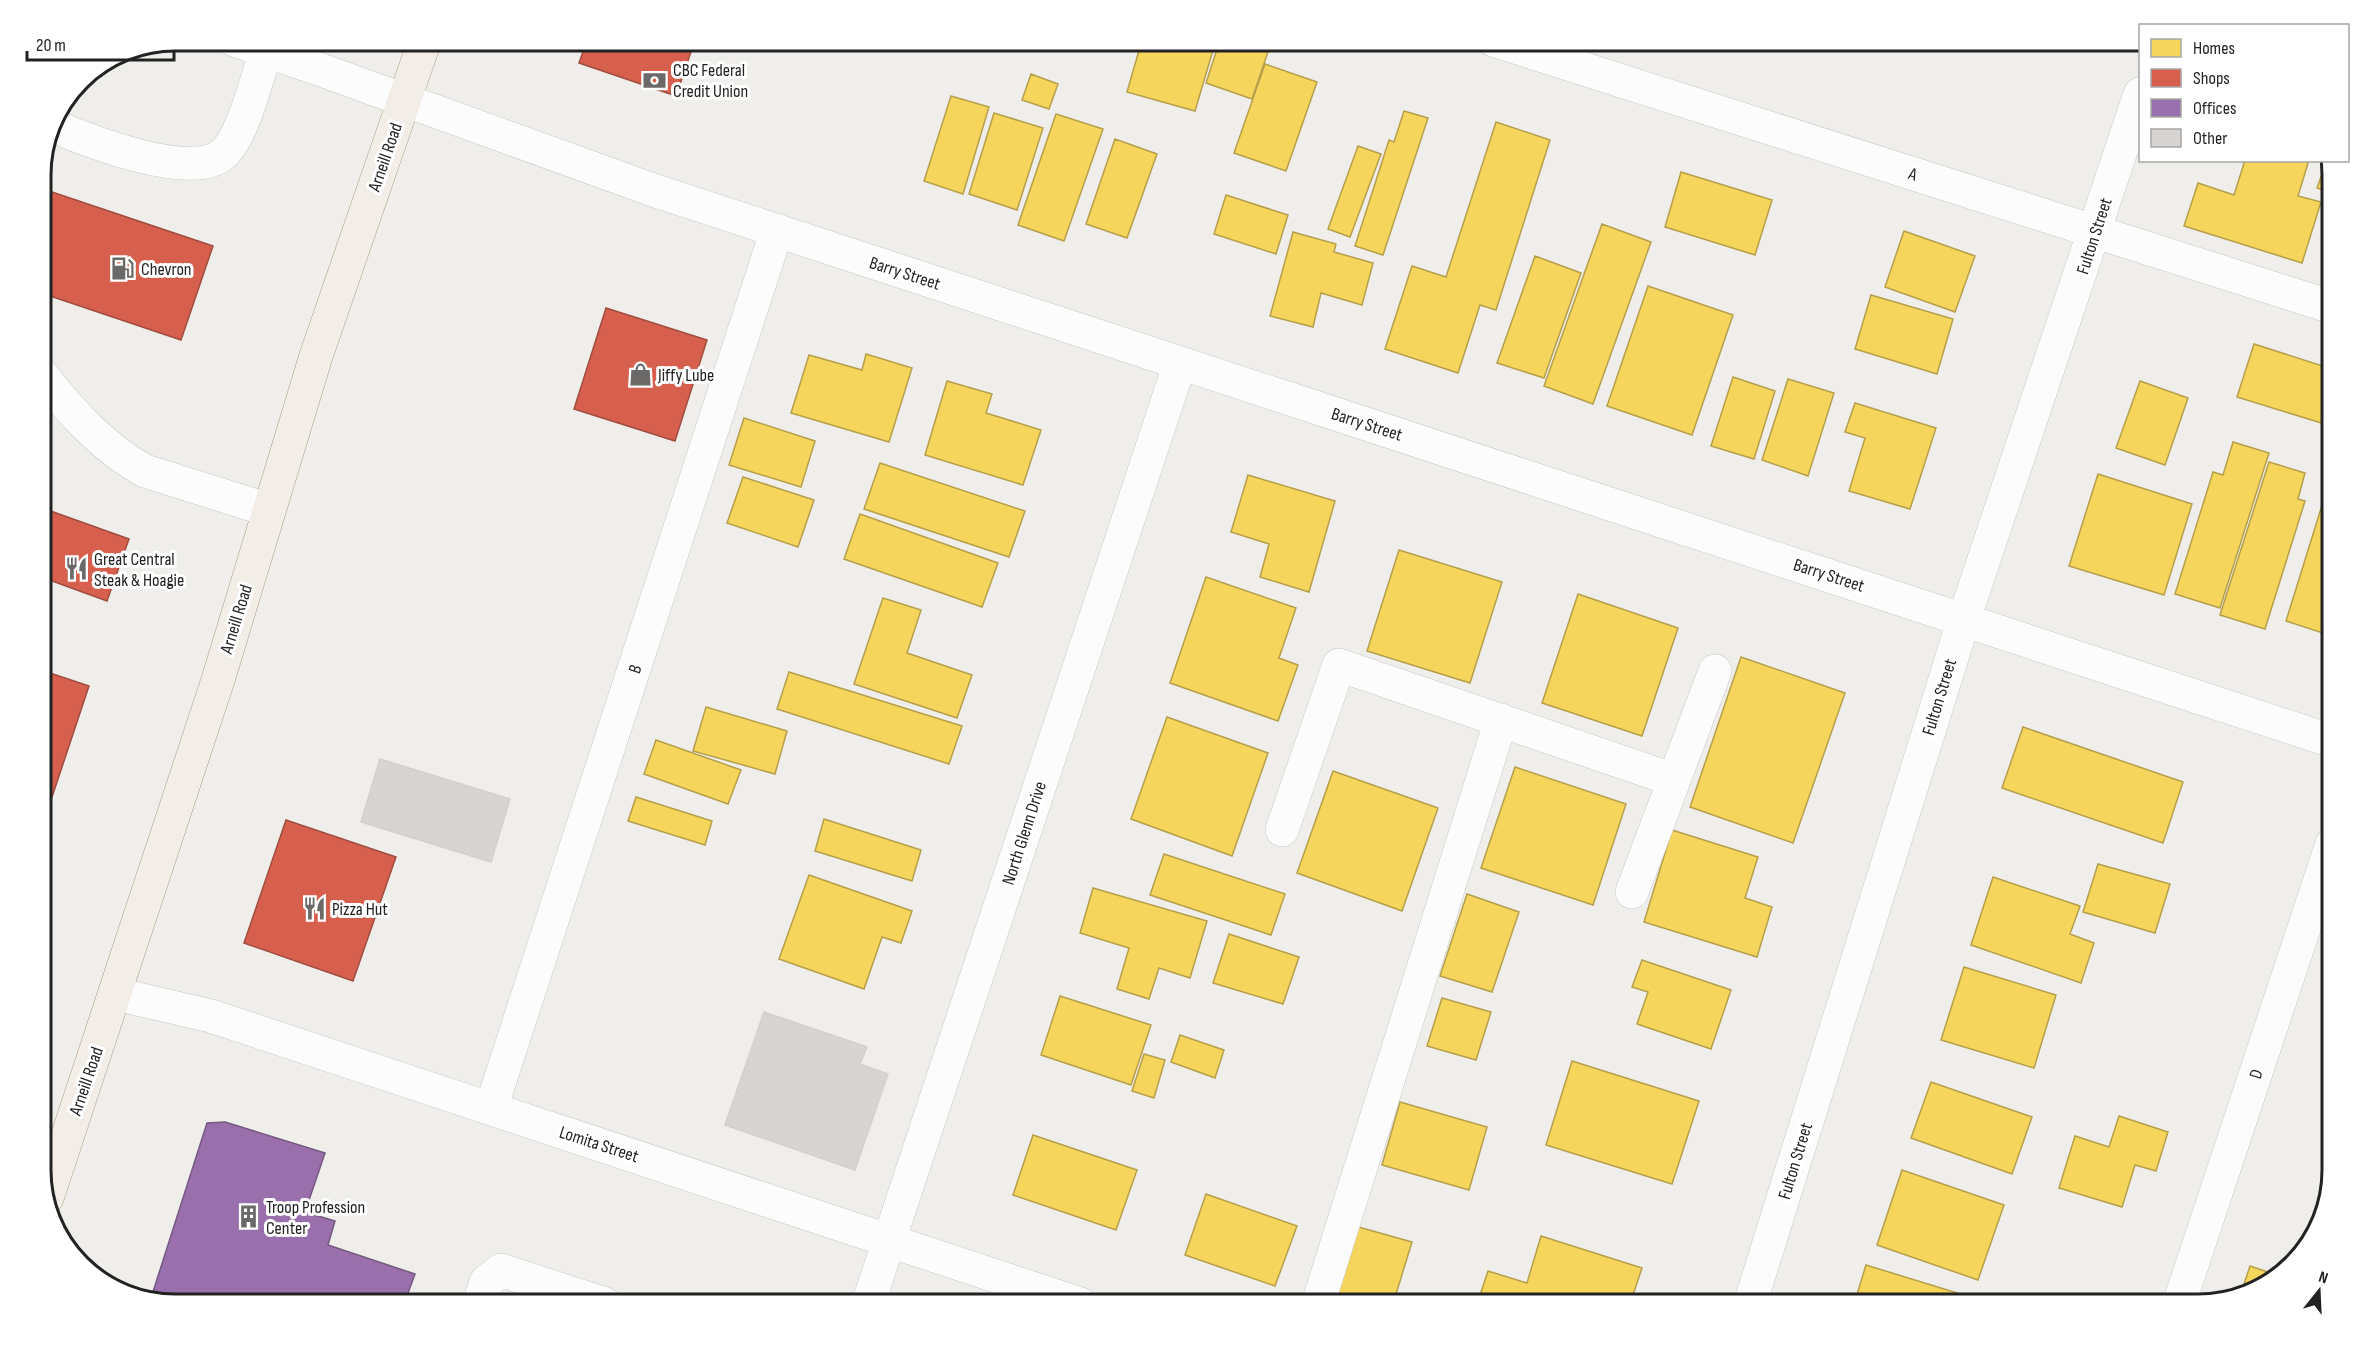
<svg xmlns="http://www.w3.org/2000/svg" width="2373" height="1345" viewBox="0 0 2373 1345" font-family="'Sofia Sans Condensed',sans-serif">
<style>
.homes{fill:#f6d55c;stroke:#b69f4b;stroke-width:1.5}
.shops{fill:#d6604d;stroke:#a04d40;stroke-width:1.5}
.offices{fill:#9970ab;stroke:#755982;stroke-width:1.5}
.building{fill:#d7d4d2;stroke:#d3d0cc;stroke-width:1.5}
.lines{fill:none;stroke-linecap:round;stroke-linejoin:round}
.minor-casing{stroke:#c9c8c7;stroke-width:34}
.major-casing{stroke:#a79c86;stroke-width:34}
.minor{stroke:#fdfcfc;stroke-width:33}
.major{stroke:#f3ede7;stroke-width:33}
.labels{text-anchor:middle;stroke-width:6;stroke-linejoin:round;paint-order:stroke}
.poi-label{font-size:18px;fill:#222;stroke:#fff;text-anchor:start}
.street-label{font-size:18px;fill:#222;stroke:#fff}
.rim{fill:none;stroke:#222;stroke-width:3}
</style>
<rect width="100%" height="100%" fill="#f0eeeb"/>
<path class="homes" d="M 1142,40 L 1216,40 L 1195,111 L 1127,92 Z
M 1220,40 L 1272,40 L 1252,99 L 1206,83 Z
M 1265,64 L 1317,82 L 1286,171 L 1234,153 Z
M 1031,74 L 1058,84 L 1049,109 L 1022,100 Z
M 951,96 L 989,107 L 963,194 L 924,181 Z
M 1404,111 L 1428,118 L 1383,255 L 1355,246 L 1389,140 L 1394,142 Z
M 994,113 L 1043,128 L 1017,210 L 969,194 Z
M 1056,114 L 1103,129 L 1064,241 L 1018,225 Z
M 1496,122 L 1550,140 L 1496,310 L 1480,305 L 1458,373 L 1385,349 L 1412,266 L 1446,277 Z
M 1115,139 L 1157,154 L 1127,238 L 1086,224 Z
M 1358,146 L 1381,154 L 1350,237 L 1328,229 Z
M 2245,160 L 2309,160 L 2298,196 L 2321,202 L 2302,263 L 2184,226 L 2198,183 L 2234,195 Z
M 2327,160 L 2330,160 L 2332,167 L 2332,193 L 2317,188 Z
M 1681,172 L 1772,200 L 1755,255 L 1665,227 Z
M 1226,195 L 1288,215 L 1276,254 L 1214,234 Z
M 1602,224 L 1651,242 L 1593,404 L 1544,386 Z
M 1904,231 L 1975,256 L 1955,312 L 1885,287 Z
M 1293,232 L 1336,244 L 1334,252 L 1373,263 L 1362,305 L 1321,293 L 1313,327 L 1270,316 Z
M 1535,256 L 1581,273 L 1544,378 L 1497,363 Z
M 1648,286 L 1733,315 L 1692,435 L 1607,406 Z
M 1871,295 L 1953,319 L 1937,374 L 1855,349 Z
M 2254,344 L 2332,369 L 2331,426 L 2237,397 Z
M 866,354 L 912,368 L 889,442 L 791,413 L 809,355 L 862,370 Z
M 1733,377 L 1775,391 L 1754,459 L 1711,446 Z
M 1788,379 L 1834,393 L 1808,476 L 1762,460 Z
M 947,381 L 992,394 L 986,413 L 1041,430 L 1023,485 L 925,455 Z
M 2140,381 L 2188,398 L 2165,465 L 2116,448 Z
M 1855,403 L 1936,428 L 1910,509 L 1849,491 L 1865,438 L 1845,432 Z
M 744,418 L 815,441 L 801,487 L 729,465 Z
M 2233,442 L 2269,453 L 2220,608 L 2175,594 L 2213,472 L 2223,475 Z
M 2269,462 L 2305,473 L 2298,499 L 2305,501 L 2265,629 L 2220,615 Z
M 880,463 L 1025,511 L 1009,557 L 864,509 Z
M 2098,474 L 2192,504 L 2164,595 L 2069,566 Z
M 1248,475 L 1335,501 L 1309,592 L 1260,577 L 1269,544 L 1231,532 Z
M 743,477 L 814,500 L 798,547 L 727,523 Z
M 2328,486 L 2332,488 L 2332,636 L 2286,621 Z
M 860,514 L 998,563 L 982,607 L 844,559 Z
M 1399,550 L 1502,582 L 1470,683 L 1367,651 Z
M 1206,577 L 1296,608 L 1279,658 L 1298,665 L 1278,721 L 1170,683 Z
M 1578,594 L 1678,628 L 1642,736 L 1542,703 Z
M 883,598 L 921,610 L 907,653 L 972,675 L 957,718 L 854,684 Z
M 1741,657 L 1845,693 L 1793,843 L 1690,807 Z
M 789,672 L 962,726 L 949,764 L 777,709 Z
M 706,707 L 787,731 L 775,774 L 693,751 Z
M 1167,717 L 1268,753 L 1232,856 L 1131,819 Z
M 2023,727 L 2183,782 L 2163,843 L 2002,788 Z
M 656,740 L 741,770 L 728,804 L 644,774 Z
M 1515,767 L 1626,804 L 1593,905 L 1481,868 Z
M 1333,771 L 1438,808 L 1402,911 L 1297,873 Z
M 636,797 L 712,821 L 705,845 L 628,821 Z
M 824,819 L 921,850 L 912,881 L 815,851 Z
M 1672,830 L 1758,857 L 1745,898 L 1772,907 L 1757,957 L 1644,922 Z
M 1164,854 L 1285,894 L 1271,935 L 1150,895 Z
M 2098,864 L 2170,884 L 2155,933 L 2083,912 Z
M 809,875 L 912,911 L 901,943 L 882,937 L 864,989 L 779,959 Z
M 1993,877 L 2080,906 L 2070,934 L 2094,943 L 2081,983 L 1971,945 Z
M 1093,888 L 1207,921 L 1190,978 L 1159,968 L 1149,999 L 1117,989 L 1129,948 L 1080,933 Z
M 1467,894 L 1519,912 L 1492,992 L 1440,976 Z
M 2332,904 L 2332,940 L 2322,936 Z
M 1229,934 L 1299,957 L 1283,1004 L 1213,983 Z
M 1642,960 L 1731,990 L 1711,1049 L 1637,1024 L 1648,992 L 1632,987 Z
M 1964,967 L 2056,995 L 2034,1068 L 1941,1040 Z
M 1060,996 L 1151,1025 L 1131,1085 L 1041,1055 Z
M 1442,998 L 1491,1012 L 1476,1060 L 1427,1046 Z
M 2332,1022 L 2332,1038 L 2328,1036 Z
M 1180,1035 L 1224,1050 L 1215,1078 L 1171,1062 Z
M 1144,1054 L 1165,1060 L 1154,1098 L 1132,1091 Z
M 1572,1061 L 1699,1101 L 1672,1184 L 1546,1145 Z
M 1931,1082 L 2032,1117 L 2012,1174 L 1911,1138 Z
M 1400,1102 L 1487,1127 L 1469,1190 L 1382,1165 Z
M 2119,1116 L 2168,1132 L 2156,1171 L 2135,1165 L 2122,1207 L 2059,1188 L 2075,1136 L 2109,1147 Z
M 1033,1135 L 1137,1170 L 1116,1230 L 1013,1195 Z
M 1902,1170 L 2004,1205 L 1978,1280 L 1877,1245 Z
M 1206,1194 L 1297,1226 L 1275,1286 L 1185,1255 Z
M 1355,1226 L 1412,1242 L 1393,1304 L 1332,1304 Z
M 1541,1236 L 1642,1268 L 1630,1304 L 1537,1303 L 1537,1304 L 1477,1304 L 1488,1271 L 1527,1283 Z
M 1866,1265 L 1980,1300 L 1979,1304 L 1854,1304 Z
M 2250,1266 L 2277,1275 L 2265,1286 L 2241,1293 Z"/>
<path class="shops" d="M 587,40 L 695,40 L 676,96 L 579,63 Z
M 49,191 L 213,246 L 181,340 L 41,293 L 41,215 Z
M 606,308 L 707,340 L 675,441 L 574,409 Z
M 45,509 L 129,539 L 107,601 L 41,577 L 41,521 Z
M 41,670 L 89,686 L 41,830 Z
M 286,820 L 396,857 L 353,981 L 244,943 Z"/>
<path class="offices" d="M 225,1122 L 325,1153 L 305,1212 L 335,1221 L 328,1245 L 415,1274 L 404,1304 L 175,1304 L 151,1298 L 207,1123 Z"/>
<path class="building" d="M 380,759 L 510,799 L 491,862 L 361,822 Z
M 764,1012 L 867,1047 L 860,1064 L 888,1074 L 855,1170 L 725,1125 Z"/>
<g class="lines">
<defs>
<path id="minor" d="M 234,40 L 324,71 L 653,190 L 2332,741
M 1493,40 L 2332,307
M 51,125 C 86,140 189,181 222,155 C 243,138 257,77 266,51
M 41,374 C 70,411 103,448 145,471 L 269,510
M 1282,830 L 1339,665 L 1674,780
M 1632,892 L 1715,671
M 116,994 L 211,1016 L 1080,1304
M 491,1108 L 777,230
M 479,1304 L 486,1282 L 501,1270 L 605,1304
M 868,1304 L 1180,363
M 1318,1304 L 1501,720
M 1750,1304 L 1964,619 L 2140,94
M 2179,1304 L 2332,844"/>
<path id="major" d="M 47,1198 L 218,680 L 316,356 L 425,40"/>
</defs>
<use href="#minor" class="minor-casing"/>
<use href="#major" class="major-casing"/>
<use href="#minor" class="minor"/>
<use href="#major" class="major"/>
</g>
<defs>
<symbol id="bank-bare" viewBox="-9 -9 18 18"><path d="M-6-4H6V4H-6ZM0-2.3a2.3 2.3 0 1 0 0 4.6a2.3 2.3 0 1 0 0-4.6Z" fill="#6a6968" stroke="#fff" stroke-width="2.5" paint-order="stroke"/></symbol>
<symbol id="fuel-bare" viewBox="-9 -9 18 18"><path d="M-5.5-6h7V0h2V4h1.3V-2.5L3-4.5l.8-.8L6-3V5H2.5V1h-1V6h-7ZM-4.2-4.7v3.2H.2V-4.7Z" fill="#6a6968" stroke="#fff" stroke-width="2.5" paint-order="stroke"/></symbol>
<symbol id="shop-bare" viewBox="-9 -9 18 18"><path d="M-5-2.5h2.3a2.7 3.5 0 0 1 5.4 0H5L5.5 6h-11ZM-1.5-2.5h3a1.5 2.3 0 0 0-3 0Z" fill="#6a6968" stroke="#fff" stroke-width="2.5" paint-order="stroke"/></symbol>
<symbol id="restaurant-bare" viewBox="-9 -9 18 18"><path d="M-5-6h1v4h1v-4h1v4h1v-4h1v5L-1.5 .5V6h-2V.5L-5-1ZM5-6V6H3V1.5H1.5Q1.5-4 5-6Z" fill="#6a6968" stroke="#fff" stroke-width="2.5" paint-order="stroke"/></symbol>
<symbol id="building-bare" viewBox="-9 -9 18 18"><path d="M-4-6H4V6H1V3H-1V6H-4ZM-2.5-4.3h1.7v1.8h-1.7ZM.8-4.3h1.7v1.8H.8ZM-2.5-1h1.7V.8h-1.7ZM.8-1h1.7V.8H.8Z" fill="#6a6968" stroke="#fff" stroke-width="2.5" paint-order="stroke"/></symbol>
</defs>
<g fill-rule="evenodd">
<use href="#bank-bare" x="638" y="64" width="33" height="33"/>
<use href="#fuel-bare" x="106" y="252" width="33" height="33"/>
<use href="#shop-bare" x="624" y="358" width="33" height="33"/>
<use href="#restaurant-bare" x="60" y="552" width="33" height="33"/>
<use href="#restaurant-bare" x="298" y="892" width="33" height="33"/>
<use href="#building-bare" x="232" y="1200" width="33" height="33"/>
</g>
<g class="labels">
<g class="poi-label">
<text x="673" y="76">CBC Federal<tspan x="673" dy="21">Credit Union</tspan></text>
<text x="141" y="275">Chevron</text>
<text x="658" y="381">Jiffy Lube</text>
<text x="94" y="565">Great Central<tspan x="94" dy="21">Steak &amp; Hoagie</tspan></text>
<text x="332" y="915">Pizza Hut</text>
<text x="266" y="1213">Troop Profession<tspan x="266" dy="21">Center</tspan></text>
</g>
<g class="street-label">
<text transform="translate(385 157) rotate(-71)" y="6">Arneill Road</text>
<text transform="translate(1913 174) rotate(18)" y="6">A</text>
<text transform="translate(2094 236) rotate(-72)" y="6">Fulton Street</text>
<text transform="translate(905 273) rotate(18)" y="6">Barry Street</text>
<text transform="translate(1367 424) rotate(18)" y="6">Barry Street</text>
<text transform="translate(1829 575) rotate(18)" y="6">Barry Street</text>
<text transform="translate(236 619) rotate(-73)" y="6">Arneill Road</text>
<text transform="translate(635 669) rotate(-71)" y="6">B</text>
<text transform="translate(1939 697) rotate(-73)" y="6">Fulton Street</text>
<text transform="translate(1024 833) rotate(-72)" y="6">North Glenn Drive</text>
<text transform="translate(2256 1074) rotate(-72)" y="6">D</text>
<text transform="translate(86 1081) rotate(-71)" y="6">Arneill Road</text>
<text transform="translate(599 1144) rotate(18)" y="6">Lomita Street</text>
<text transform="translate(1795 1161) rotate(-73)" y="6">Fulton Street</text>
</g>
</g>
<path d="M0 0H2373V1345H0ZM175 51H2198A124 124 0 0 1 2322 175V1170A124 124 0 0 1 2198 1294H175A124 124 0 0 1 51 1170V175A124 124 0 0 1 175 51Z" fill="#fff" fill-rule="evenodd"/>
<path class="rim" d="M175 51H2198A124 124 0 0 1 2322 175V1170A124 124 0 0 1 2198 1294H175A124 124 0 0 1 51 1170V175A124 124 0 0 1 175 51Z"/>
<rect x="2139" y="24" width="210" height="138" fill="#ffffff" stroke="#a7a7a7" stroke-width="1.5"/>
<rect x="2151" y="39" width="30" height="18" fill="#f6d55c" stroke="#a7a7a7" stroke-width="1.5"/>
<text x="2193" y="54" font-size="18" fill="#222222">Homes</text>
<rect x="2151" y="69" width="30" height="18" fill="#d6604d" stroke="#a7a7a7" stroke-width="1.5"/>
<text x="2193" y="84" font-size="18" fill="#222222">Shops</text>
<rect x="2151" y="99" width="30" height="18" fill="#9970ab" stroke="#a7a7a7" stroke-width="1.5"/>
<text x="2193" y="114" font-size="18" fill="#222222">Offices</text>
<rect x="2151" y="129" width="30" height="18" fill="#d7d4d2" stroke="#a7a7a7" stroke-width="1.5"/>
<text x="2193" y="144" font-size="18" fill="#222222">Other</text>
<g transform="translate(2319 1291) rotate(18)" stroke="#ffffff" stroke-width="4.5" paint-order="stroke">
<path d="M0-4.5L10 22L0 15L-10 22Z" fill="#222222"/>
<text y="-9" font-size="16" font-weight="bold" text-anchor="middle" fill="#222222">N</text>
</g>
<path d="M27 51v9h147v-9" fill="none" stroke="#222222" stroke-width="3"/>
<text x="36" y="51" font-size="18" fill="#222222" stroke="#ffffff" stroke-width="4.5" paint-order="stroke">20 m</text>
</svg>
